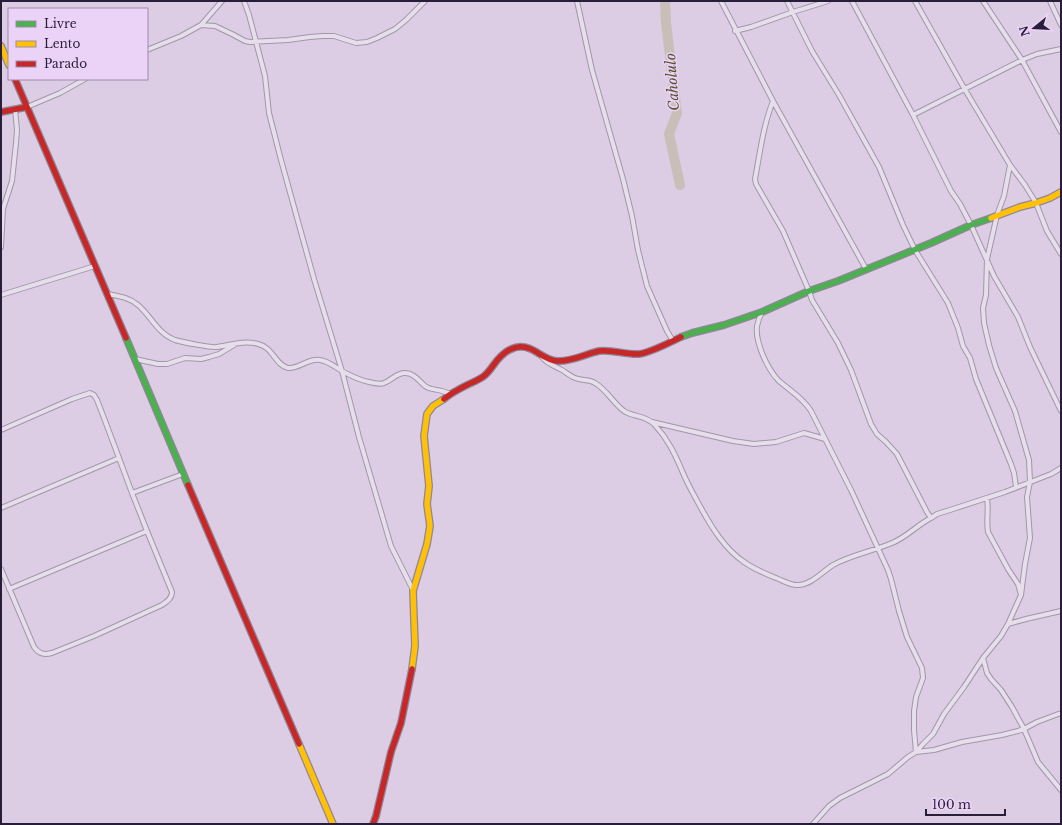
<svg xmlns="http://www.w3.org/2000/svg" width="1062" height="825" viewBox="0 0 1062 825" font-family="'Libre Baskerville',serif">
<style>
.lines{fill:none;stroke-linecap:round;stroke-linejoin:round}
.river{stroke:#c9beb8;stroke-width:10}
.street-casing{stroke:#a196aa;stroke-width:6}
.fast-casing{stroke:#918699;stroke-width:8}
.slow-casing{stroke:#918699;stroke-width:8}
.jam-casing{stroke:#918699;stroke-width:8}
.street{stroke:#e7deec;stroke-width:4}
.fast{stroke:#4caf50;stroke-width:5.5}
.slow{stroke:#ffc107;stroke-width:5.5}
.jam{stroke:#c62828;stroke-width:5.5}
.labels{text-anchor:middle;stroke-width:3;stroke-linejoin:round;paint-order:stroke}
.water-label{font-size:14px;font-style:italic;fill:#58532d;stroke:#ead3f6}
</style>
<rect width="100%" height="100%" fill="#dccde4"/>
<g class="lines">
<path class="river" d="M 665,1 L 666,23 L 677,113 L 669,134 L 680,185"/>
<defs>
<path id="street" d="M 244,1 L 249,15 L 265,76 L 269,113 L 281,160 L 314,279 L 342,371 L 359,437 L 391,546 L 413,590
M 577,1 L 592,70 L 623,179 L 632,216 L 638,250 L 647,286 L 667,331 L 673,341
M 721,1 L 773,101 L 866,269
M 787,1 L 812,51 L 839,95 L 879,167 L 903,225 L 915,250 L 948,303 L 958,328 L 963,346 L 970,358 L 976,379 L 1011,464 L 1014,473 L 1016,487
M 852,1 L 913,115 L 951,191 L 960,204 L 971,225 L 994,276 L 1018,317 L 1030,347 L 1061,411
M 915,1 L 964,88 L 1010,165 L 1025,185 L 1036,203 L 1047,231 L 1061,254
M 983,1 L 1022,60 L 1037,54 L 1061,49
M 1050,1 L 1061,25
M 201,25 L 215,26 L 232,34 L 245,41 L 250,42 L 288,40 L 310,37 L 323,36 L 334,36 L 356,43 L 367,42 L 377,38 L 395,29 L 406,20 L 425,1
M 735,31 L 751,27 L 793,12 L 828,1
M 147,50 L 181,36 L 201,25 L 222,1
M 773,101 C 763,126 760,153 755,179 L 756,184 L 783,231 L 809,291 L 812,300 L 838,343 L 851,370 L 871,424 L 877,434 L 886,442 L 897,454 L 927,512 L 931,518 L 937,514 L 950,510 L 1005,492 L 1051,474 L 1061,468
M 27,107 L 60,93 L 85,79
M 913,115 L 1022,60 L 1061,132
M 1010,165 L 1004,196 L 997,215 L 987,259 L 986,295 L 983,308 L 984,323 L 989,345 L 996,368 L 1015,411 L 1029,460 L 1030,482 L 1027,497 L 1030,538 L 1025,564 L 1021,595
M 1,247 L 3,209 L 12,181 L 16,143 L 17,130 L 15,109
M 107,294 C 118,296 129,297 138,305 C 151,316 158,334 175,340 C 182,342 211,348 217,347 C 231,345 244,340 258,344 C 273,347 275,365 288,368 C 299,369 308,358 320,360 C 328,361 335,367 342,371 C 351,376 359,380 369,382 C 374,383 380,385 384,383 C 392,380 396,373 405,373 C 414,373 419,381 425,386 C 430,390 436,389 442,391 C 445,392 448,393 451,394
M 1,295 L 95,266
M 762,312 C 760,316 758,321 757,326 C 755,342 767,368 778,380 C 789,390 803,398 811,411 L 851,490 L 888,570 L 891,579 L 899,611 L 907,637 L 922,668 L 923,678 L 916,697 L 914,711 L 914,730 L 916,752 L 934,750 L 962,742 L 1002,735 L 1018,731 L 1024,729 L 1037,722 L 1061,713
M 542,357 C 547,364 555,366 562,370 C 567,373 570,376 575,378 C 582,381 589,379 595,383 C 607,390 613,403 624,411 C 633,417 645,415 654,424 C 668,439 675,454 683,473 C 688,485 695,497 701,508 C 712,528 725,549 744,562 C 754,569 766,574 776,578 C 784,581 791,586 799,585 C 812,584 822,572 833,565 C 851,555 873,551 892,543 C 907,537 917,525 931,518
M 135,359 L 158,364 L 167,364 L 185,358 L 201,359 L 209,357 L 219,354 L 234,345
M 652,422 L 733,441 L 754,444 L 776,442 L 804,433 L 825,439
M 1,430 L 72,399 L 90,393 L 94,395 L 97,400 L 104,418 L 119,458 L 132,493
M 1,508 L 119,458
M 1,569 L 34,647 C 39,654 44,655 52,653 L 94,636 L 162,605 C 166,602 172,599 172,592 L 147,531 L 132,493 L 183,474
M 9,589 L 147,531
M 1008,624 L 1026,619 L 1061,611
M 983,658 L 987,673 L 991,679 L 1001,690 L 1012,707 L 1024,729 L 1038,762 L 1061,790
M 813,824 L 829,806 L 840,798 L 888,774 L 908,757 L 916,752 L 923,744 L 933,734 L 944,714 L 964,687 L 983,658 L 1001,636 L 1008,624 L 1021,595 L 1018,584 L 1008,569 L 988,532 C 986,521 989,509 987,498"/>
<path id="fast" d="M 681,337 L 692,333 L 724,325 L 762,312 L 809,291 L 838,281 L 931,243 L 971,225 L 991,218
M 126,338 L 188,485"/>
<path id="slow" d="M 1,46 L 9,65
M 991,218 L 1020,207 L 1036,203 L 1050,198 L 1061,192
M 412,669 L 415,646 L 413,591 L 427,544 L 430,526 L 427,504 L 429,486 L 424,436 L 427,414 L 433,406 L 444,399
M 299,744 L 333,824"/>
<path id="jam" d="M 15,79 L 126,338
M 1,112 L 27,107
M 444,399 C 451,393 459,389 467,385 C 473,382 479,380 484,376 C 494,368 495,358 509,350 C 512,349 515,347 518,347 C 534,345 542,360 557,361 C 572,362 585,354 599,351 C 611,349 626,355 639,354 C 649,353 671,342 681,337
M 188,485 L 299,744
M 373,824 L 376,816 L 391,752 L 401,723 L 412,669"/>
</defs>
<use href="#street" class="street-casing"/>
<use href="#fast" class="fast-casing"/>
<use href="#slow" class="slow-casing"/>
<use href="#jam" class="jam-casing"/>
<use href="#street" class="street"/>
<use href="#fast" class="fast"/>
<use href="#slow" class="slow"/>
<use href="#jam" class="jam"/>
</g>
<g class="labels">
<g class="water-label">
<text transform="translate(672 82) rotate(-94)" y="5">Caholulo</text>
</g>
</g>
<rect width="1062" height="825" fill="none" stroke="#291e39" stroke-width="4"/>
<rect x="8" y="8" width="140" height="72" fill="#ead3f6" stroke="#9d8baa"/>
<rect x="16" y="21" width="20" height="6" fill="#4caf50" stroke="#9d8baa"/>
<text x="44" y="28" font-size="12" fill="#291e39">Livre</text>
<rect x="16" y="41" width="20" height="6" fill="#ffc107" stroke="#9d8baa"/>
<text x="44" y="48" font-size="12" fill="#291e39">Lento</text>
<rect x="16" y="61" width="20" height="6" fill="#c62828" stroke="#9d8baa"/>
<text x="44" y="68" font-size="12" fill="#291e39">Parado</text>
<g transform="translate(1034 28) rotate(252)" stroke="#ead3f6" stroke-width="3" paint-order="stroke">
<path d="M0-3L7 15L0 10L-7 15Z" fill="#291e39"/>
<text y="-6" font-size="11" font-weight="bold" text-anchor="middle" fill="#291e39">N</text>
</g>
<path d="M926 809v6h79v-6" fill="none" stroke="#291e39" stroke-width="2"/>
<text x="932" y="809" font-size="12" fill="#291e39" stroke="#ead3f6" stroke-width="3" paint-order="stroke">100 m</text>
</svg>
